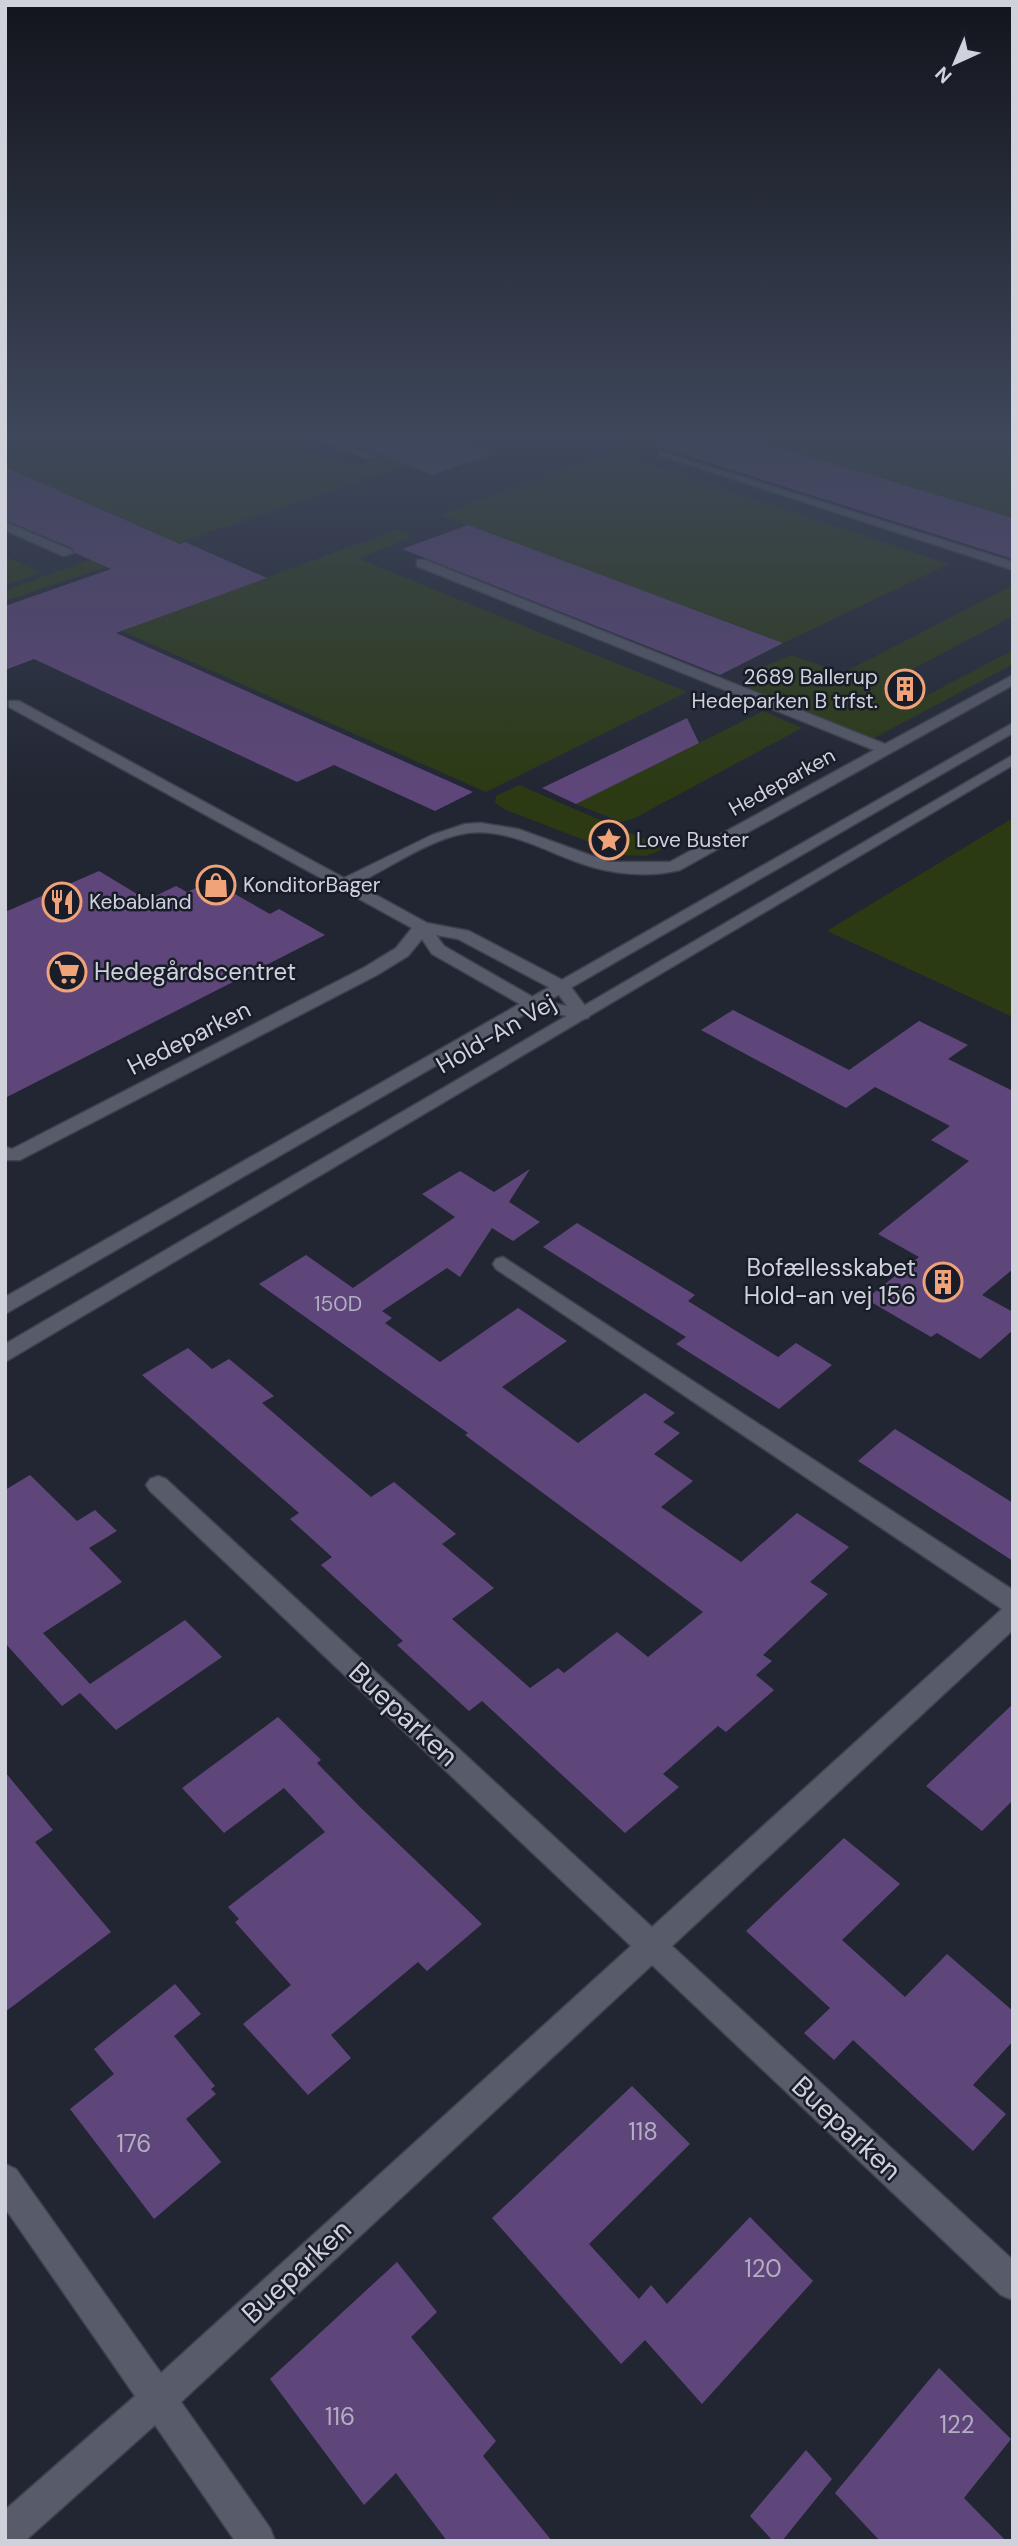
<svg xmlns="http://www.w3.org/2000/svg" width="1018" height="2546" viewBox="0 0 1018 2546" font-family="'DM Sans',sans-serif">
<style>
.green{fill:#2b3a12}
.building{fill:#5f467a}
.lines{fill:none;stroke-linecap:round;stroke-linejoin:round}
.minor-casing{stroke:#3f424c;stroke-width:3}
.tertiary-casing{stroke:#3f424c;stroke-width:3}
.minor{fill:#575b6a;fill-rule:evenodd}
.tertiary{fill:#575b6a;fill-rule:evenodd}
.labels{text-anchor:middle;stroke-width:5;stroke-linejoin:round;paint-order:stroke}
.far-poi-label{font-size:21px;fill:#cfd2db;stroke:#191d29;text-anchor:start}
.far-street-label{font-size:21px;fill:#cfd2db;stroke:#191d29}
.number-label{font-size:21px;fill:#b3afc3}
.poi-label{font-size:24px;fill:#cfd2db;stroke:#191d29;text-anchor:start}
.street-label{font-size:24px;fill:#cfd2db;stroke:#191d29}
.near-number-label{font-size:24px;fill:#b3afc3}
.near-street-label{font-size:28px;fill:#cfd2db;stroke:#191d29}
</style>
<rect width="100%" height="100%" fill="#222633"/>
<path class="green" d="M 5,438 L 280,438 L 352,466 L 400,456 L 423,460 L 5,601 L 5,590 L 161,535 L 5,467 Z
M 648,438 L 672,438 L 624,456 L 949,564 L 783,643 L 440,515 Z
M 749,438 L 1013,438 L 1013,518 Z
M 398,529 L 412,536 L 359,559 L 687,692 L 486,792 L 122,631 Z
M 5,556 L 41,573 L 5,585 Z
M 1013,585 L 1013,616 L 884,684 L 922,698 L 1013,650 L 1013,664 L 874,738 L 746,688 L 776,674 L 762,667 L 791,655 L 843,673 Z
M 763,711 L 802,728 L 633,819 L 621,822 L 576,804 Z
M 519,785 L 665,848 L 646,856 L 623,855 L 506,810 L 495,803 L 496,796 Z
M 1013,818 L 1013,1017 L 827,931 Z"/>
<path class="building" d="M 345,438 L 453,438 L 496,453 L 433,475 L 344,441 Z
M 651,438 L 749,438 L 1013,518 L 1013,559 L 650,444 Z
M 5,467 L 180,544 L 185,542 L 267,578 L 116,633 L 473,792 L 435,811 L 334,765 L 297,782 L 34,659 L 5,670 L 5,606 L 111,569 L 75,553 L 72,548 L 5,520 Z
M 468,525 L 783,643 L 720,675 L 402,549 Z
M 687,718 L 699,743 L 576,804 L 542,788 Z
M 99,871 L 147,900 L 176,886 L 187,892 L 212,881 L 270,914 L 279,909 L 325,935 L 5,1098 L 5,912 Z
M 733,1010 L 849,1070 L 919,1021 L 968,1045 L 948,1059 L 1013,1091 L 1013,1269 L 982,1295 L 1013,1312 L 1013,1330 L 980,1359 L 937,1333 L 931,1337 L 866,1299 L 919,1257 L 878,1234 L 969,1161 L 931,1140 L 950,1126 L 875,1087 L 846,1108 L 701,1030 Z
M 530,1169 L 509,1202 L 540,1222 L 513,1241 L 492,1228 L 460,1277 L 447,1268 L 382,1311 L 392,1318 L 385,1323 L 440,1362 L 518,1308 L 567,1341 L 502,1387 L 578,1443 L 645,1393 L 675,1413 L 663,1422 L 680,1433 L 654,1454 L 693,1481 L 661,1507 L 741,1562 L 797,1513 L 849,1547 L 810,1582 L 828,1594 L 763,1655 L 772,1661 L 756,1675 L 774,1690 L 726,1732 L 718,1726 L 663,1774 L 679,1787 L 625,1833 L 482,1701 L 469,1711 L 397,1645 L 403,1641 L 321,1565 L 332,1557 L 290,1519 L 299,1513 L 142,1375 L 188,1348 L 212,1369 L 229,1359 L 274,1396 L 262,1403 L 371,1497 L 394,1482 L 456,1534 L 442,1544 L 494,1588 L 452,1619 L 530,1688 L 558,1668 L 564,1673 L 617,1632 L 648,1657 L 703,1612 L 465,1435 L 468,1433 L 259,1284 L 306,1255 L 353,1288 L 455,1217 L 422,1194 L 460,1171 L 494,1192 Z
M 577,1223 L 695,1295 L 688,1301 L 778,1357 L 796,1343 L 832,1365 L 779,1409 L 676,1344 L 686,1337 L 543,1247 Z
M 895,1429 L 1013,1503 L 1013,1561 L 858,1461 Z
M 30,1475 L 77,1521 L 95,1510 L 117,1531 L 89,1548 L 122,1582 L 43,1633 L 90,1684 L 185,1620 L 222,1657 L 116,1730 L 80,1693 L 62,1706 L 5,1643 L 5,1490 Z
M 1013,1704 L 1013,1800 L 982,1831 L 926,1786 Z
M 278,1717 L 321,1760 L 317,1763 L 360,1807 L 482,1924 L 427,1971 L 418,1962 L 331,2035 L 351,2058 L 308,2095 L 243,2024 L 291,1985 L 235,1922 L 239,1919 L 228,1907 L 325,1832 L 284,1788 L 224,1833 L 182,1788 Z
M 5,1772 L 53,1830 L 35,1842 L 111,1932 L 5,2012 Z
M 844,1838 L 900,1884 L 842,1940 L 905,1997 L 947,1954 L 1013,2011 L 1013,2041 L 973,2085 L 1006,2114 L 973,2151 L 853,2040 L 834,2060 L 804,2033 L 830,2008 L 746,1931 Z
M 175,1984 L 201,2014 L 174,2036 L 215,2086 L 211,2089 L 216,2094 L 186,2119 L 221,2162 L 154,2219 L 70,2109 L 114,2074 L 94,2049 Z
M 632,2086 L 690,2144 L 589,2244 L 639,2299 L 651,2285 L 667,2304 L 750,2217 L 813,2281 L 702,2404 L 645,2340 L 621,2364 L 492,2218 Z
M 397,2262 L 437,2312 L 411,2337 L 496,2441 L 483,2456 L 552,2541 L 447,2541 L 396,2473 L 364,2505 L 270,2379 Z
M 939,2368 L 1011,2439 L 964,2498 L 1006,2541 L 880,2541 L 835,2493 Z
M 806,2450 L 832,2479 L 782,2541 L 773,2541 L 750,2516 Z"/>
<g class="lines">
<defs>
<path id="minor" d="M 315,438 L 330,438 L 376,457 L 367,459 Z
M 659,451 L 1013,562 L 1013,570 L 659,455 Z
M 5,522 L 71,550 L 73,553 L 63,556 L 5,530 Z
M 417,560 L 425,560 L 885,744 L 1013,675 L 1013,685 L 680,870 C 648,878 610,874 580,863 C 543,850 507,828 467,833 C 429,839 390,868 356,884 L 427,923 L 469,931 L 568,983 L 591,1014 L 588,1018 L 582,1019 L 527,1008 L 432,954 L 422,939 L 408,956 L 377,975 L 20,1160 L 5,1160 L 5,1147 L 12,1149 L 365,967 L 396,948 L 412,928 L 9,707 L 9,701 L 19,701 L 344,878 L 432,835 L 465,824 L 481,823 L 518,829 L 609,862 L 670,862 L 874,750 L 417,566 ZM 436,935 L 458,939 L 556,991 L 567,1006 L 538,1000 L 444,946 Z
M 503,1257 L 1013,1590 L 1013,1630 L 672,1946 L 1013,2260 L 1013,2300 L 1001,2295 L 652,1965 L 181,2402 L 270,2528 L 275,2541 L 235,2541 L 155,2425 L 25,2541 L 5,2541 L 5,2510 L 135,2396 L 5,2208 L 5,2164 L 16,2169 L 161,2373 L 631,1946 L 150,1491 L 146,1485 L 150,1479 L 158,1476 L 166,1479 L 652,1927 L 1002,1609 L 496,1269 L 493,1264 L 496,1259 Z"/>
<path id="tertiary" d="M 1013,723 L 1013,733 L 5,1314 L 5,1297 Z
M 1013,755 L 1013,765 L 5,1362 L 5,1344 Z"/>
</defs>
<use href="#minor" class="minor-casing"/>
<use href="#tertiary" class="tertiary-casing"/>
<use href="#minor" class="minor"/>
<use href="#tertiary" class="tertiary"/>
</g>
<linearGradient id="sky" x2="0" y2="1"><stop stop-color="#13151c"/><stop offset="0.55" stop-color="#3e475b"/><stop offset="1" stop-color="#3e475b" stop-opacity="0"/></linearGradient>
<rect width="1018" height="794" fill="url(#sky)"/>
<defs>
<symbol id="building-ring" viewBox="-11 -11 22 22"><circle r="9.5" fill="#191d29" stroke="#f0a278" stroke-width="1.5"/><path d="M-4-6H4V6H1V3H-1V6H-4ZM-2.5-4.3h1.7v1.8h-1.7ZM.8-4.3h1.7v1.8H.8ZM-2.5-1h1.7V.8h-1.7ZM.8-1h1.7V.8H.8Z" fill="#f0a278"/></symbol>
<symbol id="sight-ring" viewBox="-11 -11 22 22"><circle r="9.5" fill="#191d29" stroke="#f0a278" stroke-width="1.5"/><path d="M0-6L1.8-2.2L6-1.7L2.9 1.2L3.7 5.4L0 3.3L-3.7 5.4L-2.9 1.2L-6-1.7L-1.8-2.2Z" fill="#f0a278"/></symbol>
<symbol id="shop-ring" viewBox="-11 -11 22 22"><circle r="9.5" fill="#191d29" stroke="#f0a278" stroke-width="1.5"/><path d="M-5-2.5h2.3a2.7 3.5 0 0 1 5.4 0H5L5.5 6h-11ZM-1.5-2.5h3a1.5 2.3 0 0 0-3 0Z" fill="#f0a278"/></symbol>
<symbol id="restaurant-ring" viewBox="-11 -11 22 22"><circle r="9.5" fill="#191d29" stroke="#f0a278" stroke-width="1.5"/><path d="M-5-6h1v4h1v-4h1v4h1v-4h1v5L-1.5 .5V6h-2V.5L-5-1ZM5-6V6H3V1.5H1.5Q1.5-4 5-6Z" fill="#f0a278"/></symbol>
<symbol id="supermarket-ring" viewBox="-11 -11 22 22"><circle r="9.5" fill="#191d29" stroke="#f0a278" stroke-width="1.5"/><path d="M-6-5.5h2.5l.6 2H6L4.5 2H-2.5L-4.4-4H-6ZM-1.5 3.2a1.3 1.3 0 1 0 .1 0ZM3 3.2a1.3 1.3 0 1 0 .1 0Z" fill="#f0a278"/></symbol>
</defs>
<g fill-rule="evenodd">
<use href="#building-ring" x="883" y="667" width="44" height="44"/>
<use href="#sight-ring" x="587" y="818" width="44" height="44"/>
<use href="#shop-ring" x="194" y="863" width="44" height="44"/>
<use href="#restaurant-ring" x="40" y="880" width="44" height="44"/>
<use href="#supermarket-ring" x="45" y="950" width="44" height="44"/>
<use href="#building-ring" x="921" y="1260" width="44" height="44"/>
</g>
<g class="labels">
<g class="far-poi-label">
<text x="878" y="684" text-anchor="end">2689 Ballerup<tspan x="878" dy="24">Hedeparken B trfst.</tspan></text>
<text x="636" y="847">Love Buster</text>
<text x="243" y="892">KonditorBager</text>
<text x="89" y="909">Kebabland</text>
</g>
<g class="far-street-label">
<text transform="translate(782 782) rotate(-29)" y="7">Hedeparken</text>
</g>
<g class="number-label">
<text x="338" y="1311">150D</text>
</g>
<g class="poi-label">
<text x="94" y="980">Hedegårdscentret</text>
<text x="916" y="1276" text-anchor="end">Bofællesskabet<tspan x="916" dy="28">Hold-an vej 156</tspan></text>
</g>
<g class="street-label">
<text transform="translate(496 1034) rotate(-30)" y="8">Hold-An Vej</text>
<text transform="translate(189 1038) rotate(-27)" y="8">Hedeparken</text>
</g>
<g class="near-number-label">
<text x="643" y="2140">118</text>
<text x="134" y="2152">176</text>
<text x="763" y="2277">120</text>
<text x="340" y="2425">116</text>
<text x="957" y="2433">122</text>
</g>
<g class="near-street-label">
<text transform="translate(404 1714) rotate(43)" y="10">Bueparken</text>
<text transform="translate(847 2128) rotate(43)" y="10">Bueparken</text>
<text transform="translate(296 2271) rotate(-43)" y="10">Bueparken</text>
</g>
</g>
<rect width="1018" height="2546" fill="none" stroke="#cfd2db" stroke-width="14"/>
<g transform="translate(955 63) rotate(224)" stroke="#191d29" stroke-width="5" paint-order="stroke">
<path d="M0-5L12 26L0 18L-12 26Z" fill="#cfd2db"/>
<text y="-10" font-size="19" font-weight="bold" text-anchor="middle" fill="#cfd2db">N</text>
</g>
</svg>
